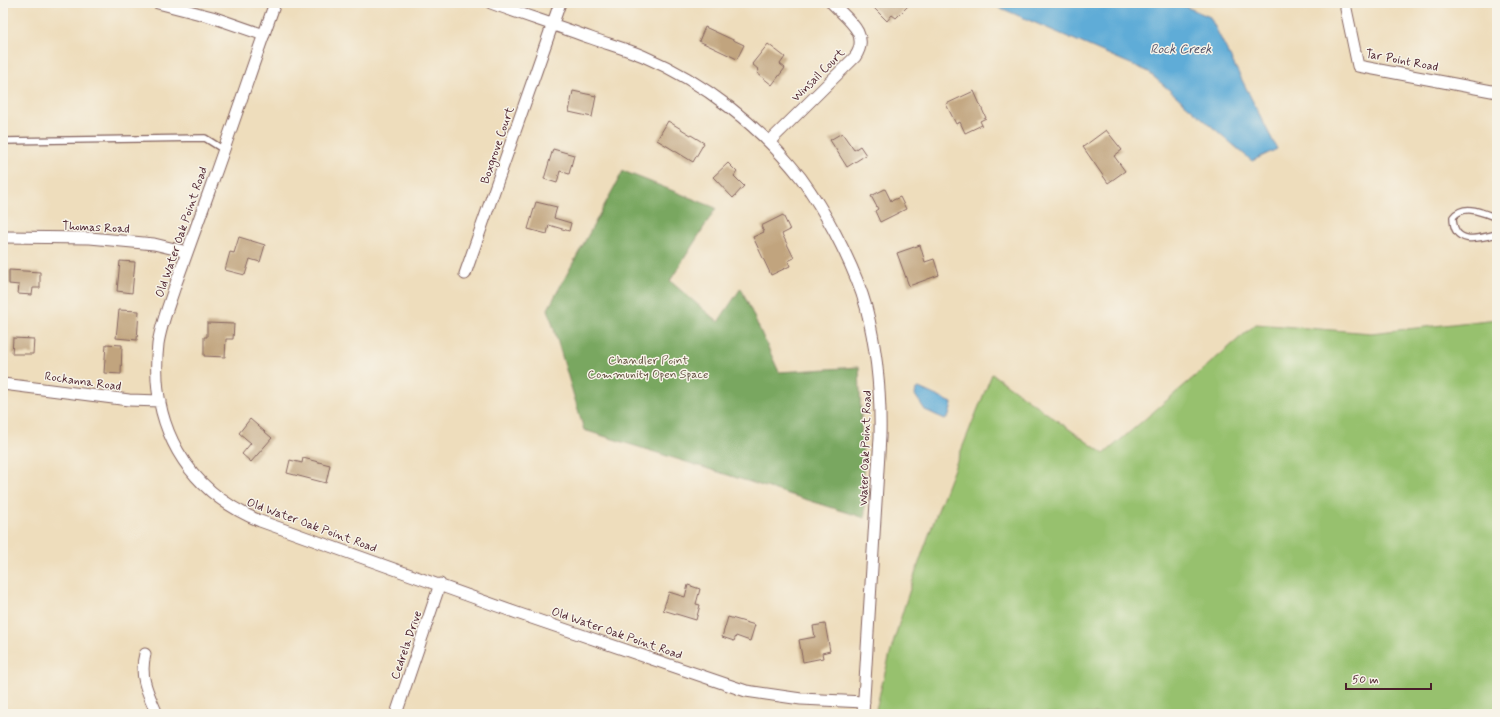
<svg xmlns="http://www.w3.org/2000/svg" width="1500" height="717" viewBox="0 0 1500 717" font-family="Mynerve,sans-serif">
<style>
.green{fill:#97c16e;stroke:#70704c}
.forest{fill:#79a761;stroke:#626346}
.water{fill:#5eacd7;stroke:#546681}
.building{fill:#c1a47e}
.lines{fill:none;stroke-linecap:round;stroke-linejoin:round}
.lane-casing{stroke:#83625e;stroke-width:8}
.street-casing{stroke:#83625e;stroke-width:13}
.lane{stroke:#fff;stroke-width:5.5}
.street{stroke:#fff;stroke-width:11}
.labels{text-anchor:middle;stroke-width:3;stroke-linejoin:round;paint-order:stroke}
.street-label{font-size:12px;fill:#4a1f2b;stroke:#f7f3e8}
.park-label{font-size:12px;fill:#61503f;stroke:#f7f3e8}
.water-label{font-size:13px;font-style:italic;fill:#515067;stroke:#f7f3e8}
</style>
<rect width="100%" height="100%" fill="#f7f3e8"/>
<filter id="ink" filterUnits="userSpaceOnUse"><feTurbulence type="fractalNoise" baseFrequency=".025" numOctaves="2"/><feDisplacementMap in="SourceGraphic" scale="8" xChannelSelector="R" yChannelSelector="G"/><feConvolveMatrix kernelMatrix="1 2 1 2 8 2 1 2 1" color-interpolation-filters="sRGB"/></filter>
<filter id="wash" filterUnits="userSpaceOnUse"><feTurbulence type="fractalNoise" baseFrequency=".012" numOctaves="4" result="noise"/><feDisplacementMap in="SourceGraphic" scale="16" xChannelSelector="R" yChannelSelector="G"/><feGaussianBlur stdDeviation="0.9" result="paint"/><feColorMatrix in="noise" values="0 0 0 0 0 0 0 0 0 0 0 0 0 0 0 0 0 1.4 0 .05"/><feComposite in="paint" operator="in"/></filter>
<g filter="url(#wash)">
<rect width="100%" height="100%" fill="#eeddbc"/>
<path class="green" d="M 1497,319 L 1497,714 L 875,714 C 901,597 947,485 992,374 L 1104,454 L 1256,324 L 1371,333 Z"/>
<path class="forest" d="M 623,171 L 716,208 L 670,281 L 718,322 L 741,288 L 779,372 L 859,367 L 865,518 L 584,430 L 548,309 Z"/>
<path class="water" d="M 989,3 L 1177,3 L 1210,17 L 1277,149 L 1252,161 L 1147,71 Z
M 919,388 L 952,403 L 949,416 L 945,419 L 925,410 L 915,395 L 916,389 Z"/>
<g id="blocks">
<path class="building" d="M 869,3 L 911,3 L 896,18 L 892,15 L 887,21 Z
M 705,27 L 744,45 L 737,59 L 699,41 Z
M 768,44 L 785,57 L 780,64 L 785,68 L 772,85 L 757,73 L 759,70 L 752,64 Z
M 573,91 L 596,96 L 592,117 L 569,112 Z
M 974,91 L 986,118 L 980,121 L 982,125 L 965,133 L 960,122 L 956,124 L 946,104 Z
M 668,121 L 704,143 L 693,162 L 657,140 Z
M 1106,130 L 1122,150 L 1114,156 L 1125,171 L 1108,183 L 1083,147 Z
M 842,133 L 854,150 L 860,146 L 866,155 L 847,167 L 830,140 Z
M 553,149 L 574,155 L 569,174 L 560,171 L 557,183 L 544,179 Z
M 728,163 L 737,172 L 734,176 L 744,186 L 733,198 L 713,177 Z
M 885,189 L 891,201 L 900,197 L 906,209 L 880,222 L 875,211 L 878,209 L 871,196 Z
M 536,202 L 557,207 L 554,218 L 571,223 L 569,231 L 549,225 L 547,234 L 528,229 Z
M 783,215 L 790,230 L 782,234 L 794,258 L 788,261 L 790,266 L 771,275 L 753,237 L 764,232 L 761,226 Z
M 239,237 L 265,245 L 260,262 L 250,259 L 245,275 L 225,270 L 230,252 L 234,253 Z
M 920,245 L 925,262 L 934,259 L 939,275 L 909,286 L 897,253 Z
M 120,261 L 135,262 L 132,293 L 117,291 Z
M 9,270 L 40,272 L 40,288 L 33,288 L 32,295 L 18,294 L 19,285 L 9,284 Z
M 119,310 L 139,311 L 137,340 L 116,338 Z
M 207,323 L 234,324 L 233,339 L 226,339 L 225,357 L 204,356 L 204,337 L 207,337 Z
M 13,338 L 34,339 L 33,354 L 12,354 Z
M 106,344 L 122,345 L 121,374 L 104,373 Z
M 250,419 L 272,438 L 251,462 L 242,454 L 251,443 L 239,433 Z
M 303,458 L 330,465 L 326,483 L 287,473 L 290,460 L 302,463 Z
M 688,585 L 700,589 L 696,604 L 700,605 L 696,620 L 663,610 L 669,592 L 685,597 Z
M 728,617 L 755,625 L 750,641 L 736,636 L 734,641 L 722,637 Z
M 825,624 L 830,651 L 822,653 L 823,658 L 803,662 L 799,640 L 815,637 L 813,626 Z"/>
</g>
</g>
<g filter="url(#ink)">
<use href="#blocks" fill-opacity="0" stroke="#83625e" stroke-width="1"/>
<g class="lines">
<defs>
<path id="lane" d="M 3,141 L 205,138 L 224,150
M 1497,218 C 1483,213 1465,203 1453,217 C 1453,246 1478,239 1497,234"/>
<path id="street" d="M 158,3 L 212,17 L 264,35
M 275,3 C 253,64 233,125 211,186 C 199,219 187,253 175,286 C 169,305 161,324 158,344 C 149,425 186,490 260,521 L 517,613 L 746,691 L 801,699 L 864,702
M 491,3 C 524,15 558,26 591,38 C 608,44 626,49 643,56 C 704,82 760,126 801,178 C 814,196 825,214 835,233 C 847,256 859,281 866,307 C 877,350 881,393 880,437 L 863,714
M 1346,9 L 1358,66 L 1497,92
M 769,142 L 855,57 C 871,34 847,19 832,3
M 3,237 L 90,238 L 154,244 L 187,252
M 465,274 L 560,3
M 3,384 L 129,400 L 160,401
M 145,654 C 139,677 148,693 157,714
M 396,714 L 440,584"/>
</defs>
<use href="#lane" class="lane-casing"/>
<use href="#street" class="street-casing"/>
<use href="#lane" class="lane"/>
<use href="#street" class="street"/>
</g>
</g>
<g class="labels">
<g class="street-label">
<text transform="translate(1402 60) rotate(11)" y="4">Tar Point Road</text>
<text transform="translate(818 75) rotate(-45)" y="4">Winsail Court</text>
<text transform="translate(497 145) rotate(-71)" y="4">Boxgrove Court</text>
<text transform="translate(96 227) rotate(3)" y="4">Thomas Road</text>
<text transform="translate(181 232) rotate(-71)" y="4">Old Water Oak Point Road</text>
<text transform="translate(83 381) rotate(8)" y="4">Rockanna Road</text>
<text transform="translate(865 448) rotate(-88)" y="4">Water Oak Point Road</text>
<text transform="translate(312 525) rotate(20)" y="4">Old Water Oak Point Road</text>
<text transform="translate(617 633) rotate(19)" y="4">Old Water Oak Point Road</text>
<text transform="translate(406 645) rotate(-71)" y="4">Cedrela Drive</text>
</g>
<g class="park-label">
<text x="648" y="364">Chandler Point<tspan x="648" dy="14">Community Open Space</tspan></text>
</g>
<g class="water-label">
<text x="1181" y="53">Rock Creek</text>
</g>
</g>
<rect width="1500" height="717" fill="none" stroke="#f7f3e8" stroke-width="16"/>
<path d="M1346 683v6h85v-6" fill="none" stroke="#4a1f2b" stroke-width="2"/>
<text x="1352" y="683" font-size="12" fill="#4a1f2b" stroke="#f7f3e8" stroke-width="3" paint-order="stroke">50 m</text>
</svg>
